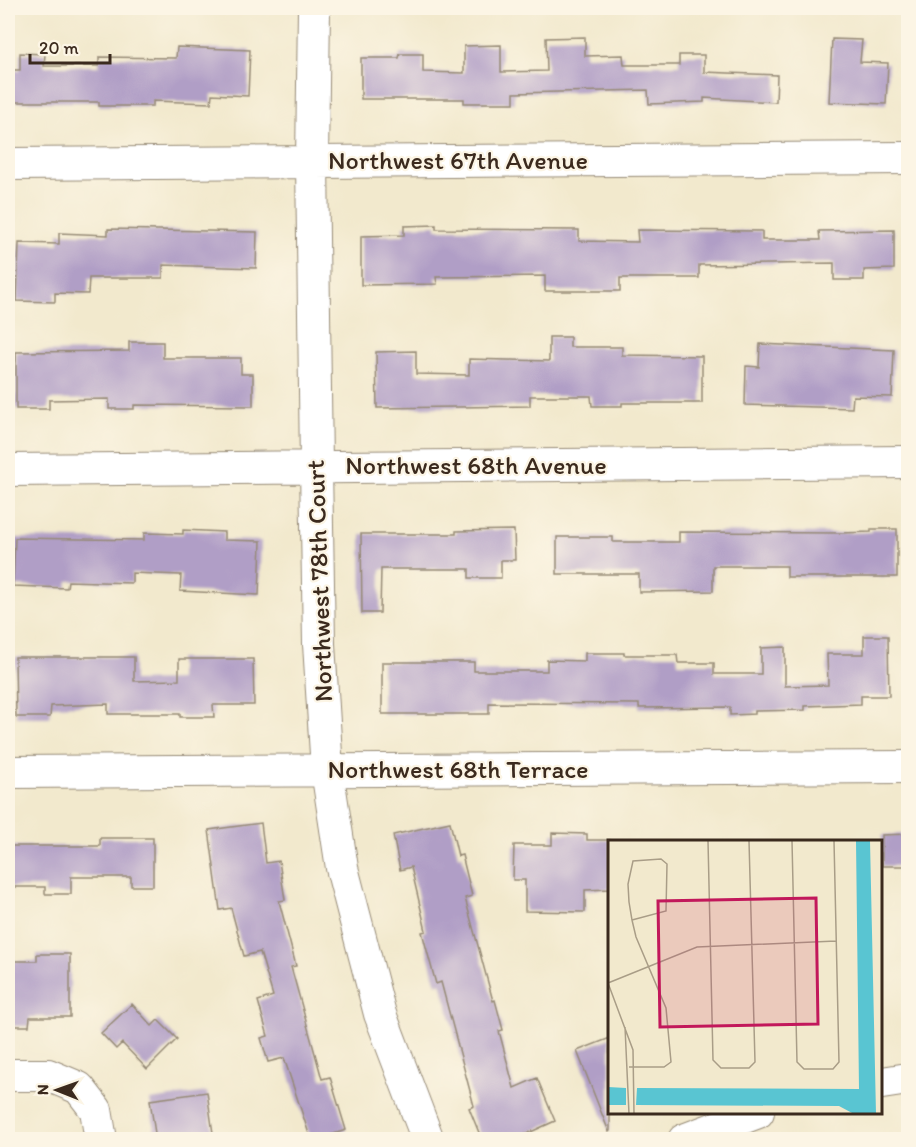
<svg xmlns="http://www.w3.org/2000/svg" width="916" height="1147" viewBox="0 0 916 1147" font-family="Itim,sans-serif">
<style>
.building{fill:#b09ec6}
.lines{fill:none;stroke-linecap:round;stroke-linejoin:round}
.minor-casing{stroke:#968a76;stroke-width:34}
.minor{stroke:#fff;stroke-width:32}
.labels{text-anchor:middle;stroke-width:4.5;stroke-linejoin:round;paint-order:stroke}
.street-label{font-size:26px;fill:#3b2a1e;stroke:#fcf5e5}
.inset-road{fill:none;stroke:#a99d87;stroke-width:1.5}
.view{fill:#c2185b;fill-opacity:0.15;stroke:#c2185b;stroke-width:3}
.inset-edge{fill:none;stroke:#3b2a1e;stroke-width:3}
</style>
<rect width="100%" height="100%" fill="#fcf5e5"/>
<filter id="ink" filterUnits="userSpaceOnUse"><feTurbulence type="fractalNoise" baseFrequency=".0167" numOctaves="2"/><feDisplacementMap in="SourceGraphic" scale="12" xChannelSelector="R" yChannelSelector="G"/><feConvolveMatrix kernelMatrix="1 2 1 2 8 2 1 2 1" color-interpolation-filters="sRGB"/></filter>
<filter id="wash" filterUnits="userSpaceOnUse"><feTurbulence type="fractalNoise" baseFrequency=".008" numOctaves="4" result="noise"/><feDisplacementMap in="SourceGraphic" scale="24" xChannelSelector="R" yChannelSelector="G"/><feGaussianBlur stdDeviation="1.35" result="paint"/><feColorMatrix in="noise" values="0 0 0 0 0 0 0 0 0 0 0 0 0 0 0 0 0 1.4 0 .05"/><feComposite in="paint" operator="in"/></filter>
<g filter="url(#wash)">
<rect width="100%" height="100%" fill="#f2e9cd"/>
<g id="blocks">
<path class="building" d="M 585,37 L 585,56 L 623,55 L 624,65 L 679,65 L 679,55 L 704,55 L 704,72 L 777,75 L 776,102 L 704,98 L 704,102 L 649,104 L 648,90 L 514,93 L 514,103 L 464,103 L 464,99 L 361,99 L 361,58 L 399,58 L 400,54 L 423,54 L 423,72 L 464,73 L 464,46 L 501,45 L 501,72 L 547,71 L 546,38 Z
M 832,39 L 862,40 L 860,62 L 888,63 L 886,104 L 829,102 Z
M 177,47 L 250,50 L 248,96 L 212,94 L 211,103 L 153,101 L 153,106 L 99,106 L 99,102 L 8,102 L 8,70 L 20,70 L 20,53 L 45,54 L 44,66 L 99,66 L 99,57 L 176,58 Z
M 436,225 L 436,229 L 579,230 L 579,241 L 638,242 L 637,230 L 762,231 L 762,240 L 820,240 L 819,231 L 894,230 L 894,269 L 864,270 L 864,280 L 834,280 L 834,263 L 699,265 L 699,278 L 620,278 L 620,291 L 545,291 L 545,276 L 436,277 L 437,284 L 361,285 L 361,236 L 404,235 L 404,226 Z
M 108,229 L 257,232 L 256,268 L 163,265 L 163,278 L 89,278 L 88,294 L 55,293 L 55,302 L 17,301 L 19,243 L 59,244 L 59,233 L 108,235 Z
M 549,337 L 570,337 L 570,347 L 622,347 L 622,355 L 702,356 L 702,403 L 622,403 L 622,406 L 592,406 L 591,396 L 530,396 L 530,406 L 377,408 L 376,352 L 416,351 L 416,374 L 469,375 L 469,359 L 549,361 Z
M 129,342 L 163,342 L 163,358 L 241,358 L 241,374 L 253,374 L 253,406 L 134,405 L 134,409 L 109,409 L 109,399 L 49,400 L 49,409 L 16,409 L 16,352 L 129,351 Z
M 760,344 L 894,350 L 892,397 L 853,396 L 852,408 L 745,405 L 746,366 L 759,367 Z
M 871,529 L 897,529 L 897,577 L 787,577 L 787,566 L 713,566 L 713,591 L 639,592 L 639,574 L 557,574 L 557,537 L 613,537 L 613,542 L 679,542 L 679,532 L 841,533 L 871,532 Z
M 183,530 L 224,532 L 224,540 L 261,541 L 259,595 L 180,591 L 181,575 L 132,573 L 132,583 L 68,581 L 67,588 L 13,586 L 15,538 L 144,540 L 144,533 L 183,534 Z
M 514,530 L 515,560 L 501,560 L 501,578 L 469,578 L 469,569 L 381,569 L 380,613 L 362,613 L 361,534 L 456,534 L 456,531 Z
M 864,636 L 888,636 L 889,696 L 861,696 L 861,704 L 805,706 L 805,710 L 755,711 L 755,714 L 730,715 L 730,707 L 639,708 L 639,704 L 489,703 L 489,714 L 382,714 L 382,662 L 474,662 L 474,671 L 547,671 L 547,660 L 585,661 L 585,653 L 624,653 L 624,655 L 677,655 L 678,663 L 714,663 L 714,674 L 761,674 L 761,648 L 785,647 L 785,686 L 828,685 L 827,654 L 864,654 Z
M 15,657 L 134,657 L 134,681 L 179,680 L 179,659 L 253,659 L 254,705 L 213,705 L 214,717 L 180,717 L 180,714 L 108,714 L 108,704 L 51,706 L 50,717 L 16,717 Z
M 450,822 L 458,856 L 462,855 L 472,896 L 465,898 L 493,1001 L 495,1000 L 503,1030 L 499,1031 L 514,1088 L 537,1078 L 555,1121 L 513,1140 L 482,1140 L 469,1108 L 474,1106 L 441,982 L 436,984 L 422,932 L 426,931 L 411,867 L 400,870 L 393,835 Z
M 261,823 L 266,863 L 279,861 L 285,900 L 279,901 L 296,966 L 291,967 L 322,1079 L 330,1077 L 346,1130 L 315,1140 L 311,1140 L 284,1058 L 268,1062 L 261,1038 L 268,1036 L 258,1001 L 273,996 L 260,952 L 244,956 L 231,908 L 220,910 L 209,830 Z
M 552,833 L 587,834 L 587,840 L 610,840 L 610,889 L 585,890 L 585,912 L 525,911 L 525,880 L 513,880 L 514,845 L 552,845 Z
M 909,834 L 909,866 L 882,866 L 882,835 Z
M 100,838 L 153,838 L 153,886 L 131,886 L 131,877 L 71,877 L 71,894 L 45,894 L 45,887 L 8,887 L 8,846 L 100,846 Z
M 37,954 L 70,954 L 70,1017 L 30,1017 L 29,1026 L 8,1026 L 8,961 L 37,961 Z
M 132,1004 L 152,1026 L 158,1020 L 177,1039 L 147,1069 L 122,1043 L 116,1049 L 101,1033 Z
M 610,1038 L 610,1131 L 609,1132 L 577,1051 Z
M 207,1092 L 214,1140 L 156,1140 L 150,1100 Z"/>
</g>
</g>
<g filter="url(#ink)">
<use href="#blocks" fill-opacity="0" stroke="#968a76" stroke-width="1.5"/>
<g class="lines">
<defs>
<path id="minor" d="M 314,8 L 312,161 L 316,466 L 319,644 L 327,770 L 342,868 L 380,1014 L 428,1140
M 8,164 L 908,158
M 8,470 L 908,462
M 8,772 L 908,767
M 8,1075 L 48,1075 L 79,1088 L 96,1110 L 101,1140
M 882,1083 L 908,1079
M 684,1140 L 758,1112"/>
</defs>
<use href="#minor" class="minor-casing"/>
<use href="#minor" class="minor"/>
</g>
</g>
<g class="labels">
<g class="street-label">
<text x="458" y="169">Northwest 67th Avenue</text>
<text x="476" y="474">Northwest 68th Avenue</text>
<text transform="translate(319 581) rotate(-92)" y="9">Northwest 78th Court</text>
<text x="458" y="778">Northwest 68th Terrace</text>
</g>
</g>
<g transform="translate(608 840)">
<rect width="274" height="274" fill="#f2e9cd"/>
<path d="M 248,1 L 262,1 L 268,274 L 246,274 L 231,266 L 28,265 L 29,248 L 251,249 ZM 0,247 L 18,248 L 18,265 L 0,265 Z" fill="#59c5d2"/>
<path class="inset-road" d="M 100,1 L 105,220 L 113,228 L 141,228 L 147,222 L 141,1M 184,1 L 189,222 L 196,229 L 225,229 L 231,222 L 226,1M 0,143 L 89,107 L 228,101M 0,143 L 25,210 L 26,274M 17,187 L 21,274M 21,227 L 56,227 L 63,222 L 58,168 L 28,97 L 24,80 L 21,62 L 20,44 L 25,21 L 53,19 L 59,24 L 58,71 L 24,80"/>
<path class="view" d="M 208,58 L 210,184 L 52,187 L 50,61 Z"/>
<rect width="274" height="274" class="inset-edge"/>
</g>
<rect width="916" height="1147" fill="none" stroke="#fcf5e5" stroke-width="30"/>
<g transform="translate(57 1090) rotate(271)" stroke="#fcf5e5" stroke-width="4.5" paint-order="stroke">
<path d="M0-4.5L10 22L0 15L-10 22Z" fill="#3b2a1e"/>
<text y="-9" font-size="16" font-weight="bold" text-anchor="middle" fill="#3b2a1e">N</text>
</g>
<path d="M30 54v9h80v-9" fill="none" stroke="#3b2a1e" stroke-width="3"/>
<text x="39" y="54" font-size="18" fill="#3b2a1e" stroke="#fcf5e5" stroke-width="4.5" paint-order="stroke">20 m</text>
</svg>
